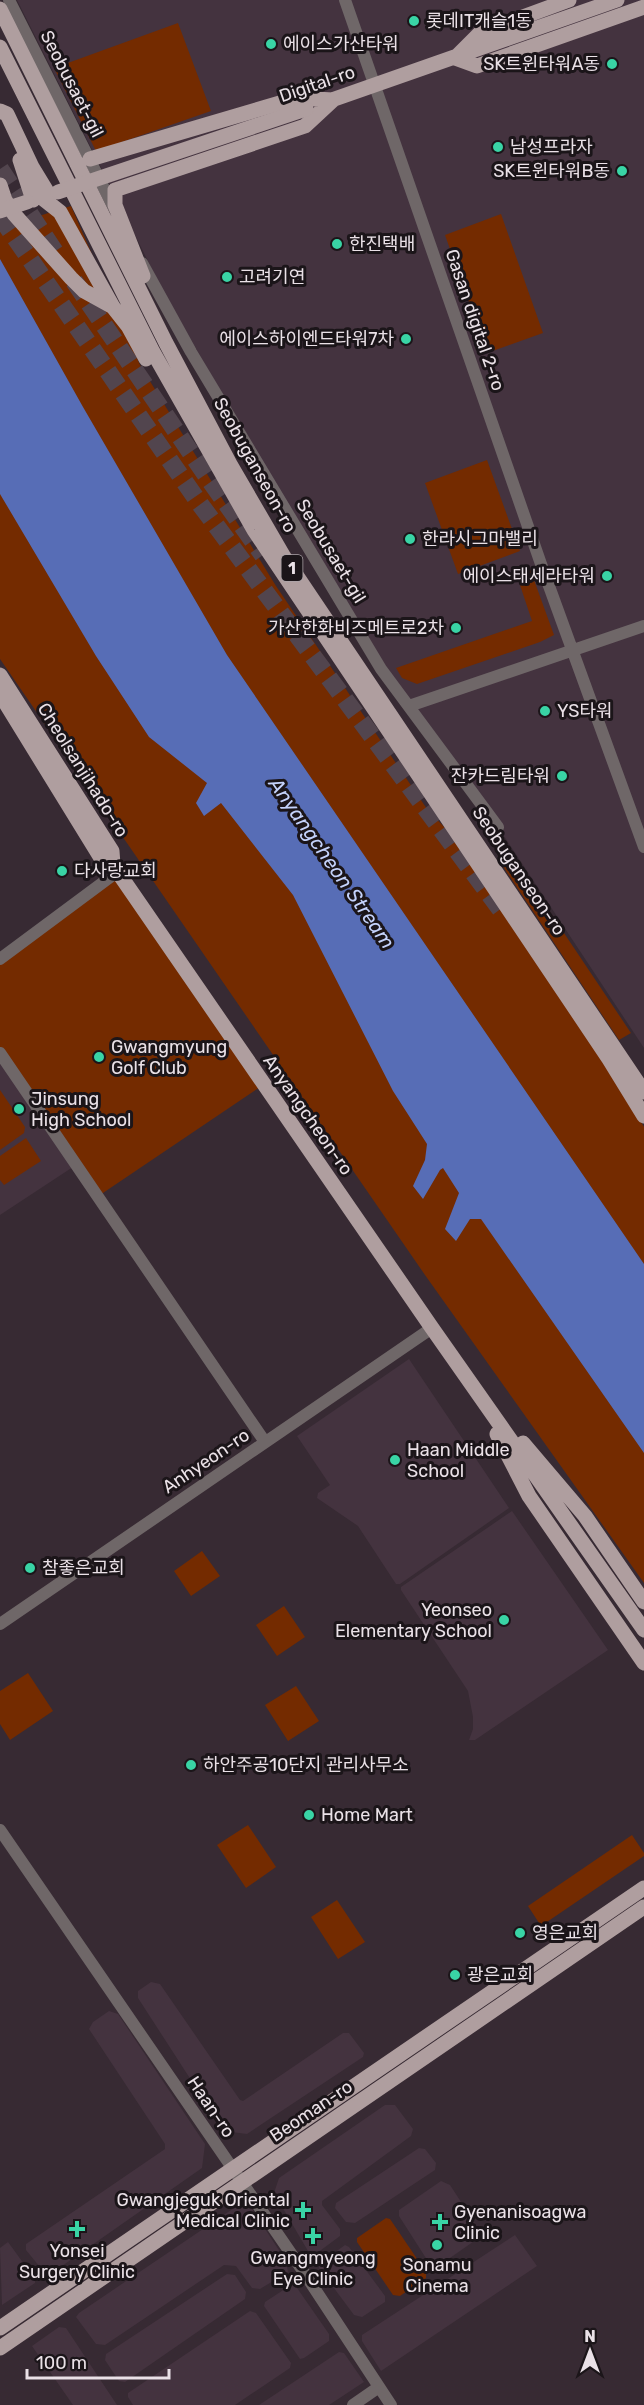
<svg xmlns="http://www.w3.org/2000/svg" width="644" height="2405" font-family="Rubik,'Noto Sans KR',sans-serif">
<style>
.built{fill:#44333f}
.green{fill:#742b00}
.water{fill:#576db6}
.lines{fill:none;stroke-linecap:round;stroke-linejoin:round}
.highway-tunnel{stroke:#52454e;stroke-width:18;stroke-dasharray:18 9;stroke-linecap:butt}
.minor{stroke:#6f6768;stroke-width:12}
.major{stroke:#af9e9f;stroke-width:15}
.major-bridge{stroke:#af9e9f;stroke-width:15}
.poi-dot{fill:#39d4a5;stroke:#1b1519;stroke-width:2}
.labels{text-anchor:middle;stroke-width:6;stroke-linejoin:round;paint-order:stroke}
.shield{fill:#1b1519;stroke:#aca4a9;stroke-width:1.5}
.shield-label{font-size:16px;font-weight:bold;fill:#eae1e7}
.poi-label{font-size:18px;fill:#eae1e7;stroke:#1b1519;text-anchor:start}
.street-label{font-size:18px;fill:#eae1e7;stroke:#1b1519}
.water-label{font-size:20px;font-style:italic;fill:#c4d2fb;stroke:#1b1519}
</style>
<rect width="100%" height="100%" fill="#372a33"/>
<path class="built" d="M 17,0 L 644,0 L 644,1048 L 498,827 L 351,620 L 162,289 Z
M 0,1053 L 76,1165 L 0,1215 Z
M 409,1359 L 509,1508 L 400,1584 L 396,1584 L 358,1526 L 317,1498 L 318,1493 L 330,1485 L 297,1436 Z
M 512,1511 L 608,1650 L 475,1740 L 469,1740 L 473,1729 L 473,1717 L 468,1691 L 401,1590 L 401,1587 Z
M 151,1982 L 160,1984 L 240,2100 L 243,2101 L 343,2033 L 349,2033 L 364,2053 L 363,2057 L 247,2134 L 224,2131 L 138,1998 L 138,1991 Z
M 109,2011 L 118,2014 L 205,2144 L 202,2168 L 52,2273 L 44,2272 L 26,2250 L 26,2244 L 165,2149 L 165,2144 L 89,2029 L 93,2022 Z
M 385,2105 L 395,2105 L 413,2129 L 411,2136 L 322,2201 L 322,2205 L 340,2229 L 340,2236 L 317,2253 L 308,2251 L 274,2193 L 279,2178 Z
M 419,2148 L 425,2149 L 436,2163 L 435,2170 L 355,2223 L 346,2222 L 335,2208 L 336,2203 Z
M 441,2181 L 450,2185 L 480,2231 L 480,2237 L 437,2267 L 431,2266 L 399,2216 L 399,2210 Z
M 237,2206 L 252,2209 L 286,2261 L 288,2272 L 260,2289 L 252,2288 L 236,2266 L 224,2265 L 105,2345 L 96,2344 L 76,2317 L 79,2313 Z
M 515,2235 L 537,2266 L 381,2371 L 362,2341 L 362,2335 Z
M 8,2242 L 35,2279 L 35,2283 L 2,2305 L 0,2248 Z
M 345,2245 L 349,2247 L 385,2296 L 385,2302 L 362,2317 L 354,2315 L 319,2268 L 319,2264 Z
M 227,2274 L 235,2275 L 246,2292 L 245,2299 L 125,2382 L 119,2381 L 105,2360 L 106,2354 Z
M 291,2285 L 295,2285 L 329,2334 L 329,2341 L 304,2358 L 300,2359 L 264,2306 L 265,2302 Z
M 250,2311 L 256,2313 L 291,2363 L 290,2368 L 235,2405 L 133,2405 L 128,2397 L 128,2393 Z
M 59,2327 L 66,2328 L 117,2405 L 73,2405 L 32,2346 Z
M 339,2352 L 344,2353 L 364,2382 L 329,2405 L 259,2405 Z"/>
<path class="green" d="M 178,23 L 211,111 L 96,151 L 54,68 Z
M 71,206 L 140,365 L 276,586 L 427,809 L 445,828 L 615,1078 L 644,1127 L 644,1583 L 425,1275 L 0,659 L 0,228 Z
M 501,214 L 543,333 L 487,353 L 445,235 Z
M 487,460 L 520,551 L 458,574 L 425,483 Z
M 530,569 L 554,635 L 540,642 L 417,684 L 402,678 L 396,668 L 532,621 L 516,573 Z
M 501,839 L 631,1033 L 619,1040 L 498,859 Z
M 117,872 L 263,1085 L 97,1197 L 0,1053 L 0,959 Z
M 0,1090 L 25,1127 L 24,1133 L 0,1150 Z
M 26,1138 L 41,1161 L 4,1185 L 0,1180 L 0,1156 Z
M 202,1551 L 220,1576 L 191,1596 L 174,1571 Z
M 284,1606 L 305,1637 L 277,1656 L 256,1625 Z
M 28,1673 L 53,1711 L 10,1740 L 0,1724 L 0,1691 Z
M 296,1686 L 319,1721 L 288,1741 L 265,1705 Z
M 248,1825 L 276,1867 L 246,1888 L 217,1845 Z
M 632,1835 L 644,1853 L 644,1856 L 541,1926 L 528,1906 Z
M 337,1900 L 365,1942 L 338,1959 L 311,1917 Z
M 386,2218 L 390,2219 L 426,2272 L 426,2278 L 400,2296 L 393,2295 L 357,2242 L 357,2238 Z"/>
<path class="water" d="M 0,259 L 83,407 L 227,655 L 644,1264 L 644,1453 L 481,1219 L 470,1219 L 456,1241 L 445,1229 L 459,1193 L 443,1168 L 440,1170 L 423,1199 L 413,1186 L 425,1160 L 427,1144 L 393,1091 L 293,895 L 221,803 L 204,816 L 196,803 L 207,783 L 149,737 L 96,656 L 0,494 Z"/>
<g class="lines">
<path class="highway-tunnel" d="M 0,169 L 59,258
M 0,216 L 200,504 L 501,910
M 74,281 L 206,475 L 263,555"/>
<path class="minor" d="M 9,0 L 114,208
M 345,0 L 541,564 L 644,847
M 142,263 L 191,352 L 381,669 L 498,827
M 409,706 L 644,626
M 0,959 L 117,872
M 0,1053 L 265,1442
M 0,1624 L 432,1328
M 0,1830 L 301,2268 L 391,2405
M 353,2405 L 379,2387"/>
<path class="major" d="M 0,9 L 166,343 L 230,464 L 284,557 L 644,1092
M 0,47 L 153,352 L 254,530 L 609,1059 L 644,1116
M 457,56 L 480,33 L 569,0
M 455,58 L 477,66 L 644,7
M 326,102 L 617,0
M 0,111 L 7,114 L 32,167 L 49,195
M 90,159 L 297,98 L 333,100
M 20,160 L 33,200
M 0,185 L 5,200 L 14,214 L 71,278 L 84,291 L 113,307
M 41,197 L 60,212 L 113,307 L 128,326 L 146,359
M 143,276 L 115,205 L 115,190 L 305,126 L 333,100
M 0,675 L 112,851 L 113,865
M 0,694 L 101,858 L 113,865 L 432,1328 L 644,1630
M 497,1434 L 529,1496 L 644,1663
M 523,1443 L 585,1516 L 644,1602
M 0,2328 L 644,1888
M 0,2348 L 644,1907"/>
<path class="major-bridge" d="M 58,192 L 306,109
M 0,211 L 27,202"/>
</g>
<g class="poi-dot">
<circle cx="414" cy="21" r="6"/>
<circle cx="271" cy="44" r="6"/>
<circle cx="612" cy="64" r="6"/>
<circle cx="498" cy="147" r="6"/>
<circle cx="622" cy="171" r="6"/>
<circle cx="337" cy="244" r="6"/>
<circle cx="227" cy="277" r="6"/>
<circle cx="406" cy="339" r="6"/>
<circle cx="410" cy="539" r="6"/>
<circle cx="607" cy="576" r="6"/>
<circle cx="456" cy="628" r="6"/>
<circle cx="545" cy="711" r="6"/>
<circle cx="562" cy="776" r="6"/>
<circle cx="62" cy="871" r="6"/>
<circle cx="99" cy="1057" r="6"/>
<circle cx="19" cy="1109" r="6"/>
<circle cx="395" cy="1460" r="6"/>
<circle cx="30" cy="1568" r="6"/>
<circle cx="504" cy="1620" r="6"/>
<circle cx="191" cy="1765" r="6"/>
<circle cx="309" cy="1815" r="6"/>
<circle cx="520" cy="1933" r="6"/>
<circle cx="455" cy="1975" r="6"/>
<path d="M300 2201h6v6h6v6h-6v6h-6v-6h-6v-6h6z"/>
<path d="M437 2213h6v6h6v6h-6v6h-6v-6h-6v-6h6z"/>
<path d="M74 2220h6v6h6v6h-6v6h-6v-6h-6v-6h6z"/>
<path d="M310 2227h6v6h6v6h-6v6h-6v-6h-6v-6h6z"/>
<circle cx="437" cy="2245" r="6"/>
</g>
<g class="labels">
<rect class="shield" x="281.5" y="555" width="21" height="26" rx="4.5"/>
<g class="shield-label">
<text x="292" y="574">1</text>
</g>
<g class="poi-label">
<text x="426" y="27">롯데IT캐슬1동</text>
<text x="283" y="50">에이스가산타워</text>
<text x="600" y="70" text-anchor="end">SK트윈타워A동</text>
<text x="510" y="153">남성프라자</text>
<text x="610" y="177" text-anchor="end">SK트윈타워B동</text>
<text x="349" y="250">한진택배</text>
<text x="239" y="283">고려기연</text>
<text x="394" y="345" text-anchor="end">에이스하이엔드타워7차</text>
<text x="422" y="545">한라시그마밸리</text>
<text x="595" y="582" text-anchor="end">에이스태세라타워</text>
<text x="444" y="634" text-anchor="end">가산한화비즈메트로2차</text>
<text x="557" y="717">YS타워</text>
<text x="550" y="782" text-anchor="end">잔카드림타워</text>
<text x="74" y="877">다사랑교회</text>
<text x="111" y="1053">Gwangmyung<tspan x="111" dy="21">Golf Club</tspan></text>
<text x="31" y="1105">Jinsung<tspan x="31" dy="21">High School</tspan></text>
<text x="407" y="1456">Haan Middle<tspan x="407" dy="21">School</tspan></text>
<text x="42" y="1574">참좋은교회</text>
<text x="492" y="1616" text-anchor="end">Yeonseo<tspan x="492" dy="21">Elementary School</tspan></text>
<text x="203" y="1771">하안주공10단지 관리사무소</text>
<text x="321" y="1821">Home Mart</text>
<text x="532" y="1939">영은교회</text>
<text x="467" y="1981">광은교회</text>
<text x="290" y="2206" text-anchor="end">Gwangjeguk Oriental<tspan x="290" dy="21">Medical Clinic</tspan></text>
<text x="454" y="2218">Gyenanisoagwa<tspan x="454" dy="21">Clinic</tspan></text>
<text x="77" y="2257" text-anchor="middle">Yonsei<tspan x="77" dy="21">Surgery Clinic</tspan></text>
<text x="313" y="2264" text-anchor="middle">Gwangmyeong<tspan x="313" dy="21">Eye Clinic</tspan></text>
<text x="437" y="2271" text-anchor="middle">Sonamu<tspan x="437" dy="21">Cinema</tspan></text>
</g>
<g class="street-label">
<text transform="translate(72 84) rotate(63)" y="6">Seobusaet-gil</text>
<text transform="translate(317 84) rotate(-19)" y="6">Digital-ro</text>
<text transform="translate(475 320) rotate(71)" y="6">Gasan digital 2-ro</text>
<text transform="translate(255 465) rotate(61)" y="6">Seobuganseon-ro</text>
<text transform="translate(331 551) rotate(59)" y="6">Seobusaet-gil</text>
<text transform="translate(83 770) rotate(58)" y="6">Cheolsanjihado-ro</text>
<text transform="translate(519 871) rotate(56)" y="6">Seobuganseon-ro</text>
<text transform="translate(308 1115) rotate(55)" y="6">Anyangcheon-ro</text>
<text transform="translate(206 1461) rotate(-34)" y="6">Anhyeon-ro</text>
<text transform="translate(211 2107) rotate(56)" y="6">Haan-ro</text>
<text transform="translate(311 2111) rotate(-34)" y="6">Beoman-ro</text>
</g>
<g class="water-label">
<text transform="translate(332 863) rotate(55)" y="7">Anyangcheon Stream</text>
</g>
</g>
<g transform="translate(590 2351)" stroke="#1b1519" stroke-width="4.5" paint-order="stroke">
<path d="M0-4.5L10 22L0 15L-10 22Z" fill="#eae1e7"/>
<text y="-9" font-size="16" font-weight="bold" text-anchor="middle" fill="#eae1e7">N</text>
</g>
<path d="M27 2369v9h142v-9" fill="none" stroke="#eae1e7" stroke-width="3"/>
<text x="36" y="2369" font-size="18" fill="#eae1e7" stroke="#1b1519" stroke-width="4.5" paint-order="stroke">100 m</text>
</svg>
